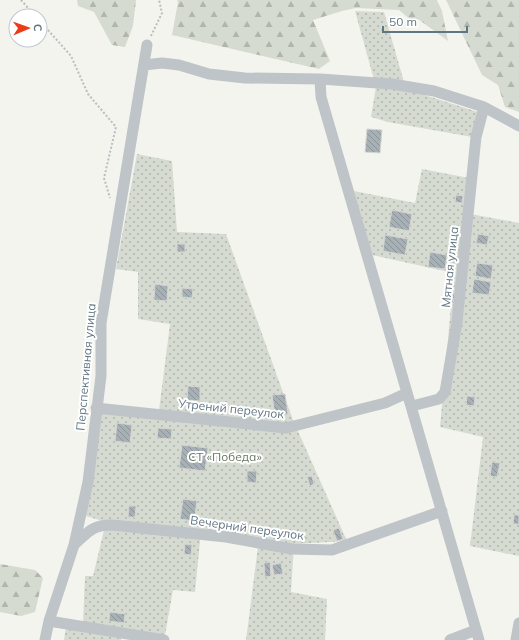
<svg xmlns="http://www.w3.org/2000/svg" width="519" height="640" font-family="Mulish,sans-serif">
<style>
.grass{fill:url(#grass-dots)}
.forest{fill:url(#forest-firs)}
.building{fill:url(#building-back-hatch);stroke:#d5d5d3}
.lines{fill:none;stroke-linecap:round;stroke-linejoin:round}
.path{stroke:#babdbf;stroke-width:2;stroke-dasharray:2 2;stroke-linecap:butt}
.minor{stroke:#bec4c7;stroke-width:11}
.labels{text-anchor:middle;stroke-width:4;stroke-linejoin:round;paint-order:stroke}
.street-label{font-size:12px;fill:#617683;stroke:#fff}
.park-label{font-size:12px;fill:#677960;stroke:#fff}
</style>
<defs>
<pattern id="grass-dots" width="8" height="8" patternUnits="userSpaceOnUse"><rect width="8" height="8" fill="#d5dbd0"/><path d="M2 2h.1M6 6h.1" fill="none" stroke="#b0b6ae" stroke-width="1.8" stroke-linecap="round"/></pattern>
<pattern id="forest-firs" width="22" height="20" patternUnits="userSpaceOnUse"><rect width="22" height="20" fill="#d5dbd0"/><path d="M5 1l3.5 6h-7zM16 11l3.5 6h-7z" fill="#b0b6ae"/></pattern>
<pattern id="building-back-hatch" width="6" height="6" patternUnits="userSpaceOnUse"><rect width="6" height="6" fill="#a7b1b5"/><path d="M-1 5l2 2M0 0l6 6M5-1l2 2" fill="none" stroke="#8b9599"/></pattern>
</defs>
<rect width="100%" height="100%" fill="#f4f4ef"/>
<path class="grass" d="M 355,11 L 384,12 L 406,89 L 478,112 L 472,137 L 388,122 L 371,117 L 376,87 Z
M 137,154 L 172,161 L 177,232 L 226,234 L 293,420 L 347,541 L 294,544 L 291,592 L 327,599 L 325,640 L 246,640 L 259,539 L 201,531 L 195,592 L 173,590 L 165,635 L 83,622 L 85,576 L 93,576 L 106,522 L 86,516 L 101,412 L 158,418 L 170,324 L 138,319 L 138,272 L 116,269 Z
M 422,169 L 469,178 L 465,213 L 519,223 L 519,556 L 470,546 L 483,437 L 440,427 L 454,273 L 372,255 L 354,191 L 415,203 Z
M 66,627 L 122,636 L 121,640 L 64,640 Z"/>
<path class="forest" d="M 77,0 L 136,0 L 133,26 L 125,47 L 112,45 L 94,12 L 78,6 Z
M 177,0 L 437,0 L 442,11 L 448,41 L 418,19 L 412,21 L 399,10 L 356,8 L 342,11 L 313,20 L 330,61 L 319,69 L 172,35 L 178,2 Z
M 446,0 L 519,0 L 519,112 L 505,107 L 498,85 L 482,75 Z
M 0,564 L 35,570 L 43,578 L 35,612 L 21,616 L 0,612 Z"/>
<path class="building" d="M 367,129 L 382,130 L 380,153 L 365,152 Z
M 456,195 L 463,196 L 462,203 L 455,202 Z
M 392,210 L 412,214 L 409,231 L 389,227 Z
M 478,234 L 489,236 L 487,245 L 476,243 Z
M 385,235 L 408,239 L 405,255 L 383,251 Z
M 177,244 L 185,244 L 185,252 L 177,252 Z
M 430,252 L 447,255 L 445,269 L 428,267 Z
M 477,263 L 493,265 L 491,279 L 475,276 Z
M 474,279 L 491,282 L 489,295 L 472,293 Z
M 155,284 L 168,286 L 167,301 L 154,300 Z
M 182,288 L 193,289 L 192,298 L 182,297 Z
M 449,293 L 455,294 L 453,303 L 447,303 Z
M 188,386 L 200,387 L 200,401 L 187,400 Z
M 285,394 L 288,414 L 275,415 L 272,395 Z
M 467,396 L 475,397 L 474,406 L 466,405 Z
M 117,423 L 132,425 L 130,443 L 115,441 Z
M 158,428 L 172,429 L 171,439 L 157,438 Z
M 182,445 L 208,448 L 205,471 L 179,468 Z
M 492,462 L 500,463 L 497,477 L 490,476 Z
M 247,471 L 257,471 L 256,483 L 247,482 Z
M 312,476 L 314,484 L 310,486 L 307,477 Z
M 183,499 L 197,501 L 194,521 L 180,519 Z
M 129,506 L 136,506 L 135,517 L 128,517 Z
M 514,515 L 519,515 L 519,524 L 513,524 Z
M 231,523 L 238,525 L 236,534 L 229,532 Z
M 339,528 L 343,539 L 337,541 L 333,530 Z
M 185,544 L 192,545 L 191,555 L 184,554 Z
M 270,562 L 271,576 L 265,577 L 264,563 Z
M 281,563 L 283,574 L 274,575 L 272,565 Z
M 110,612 L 125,614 L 124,623 L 109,621 Z"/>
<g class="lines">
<path class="path" d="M 21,0 L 35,16
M 40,21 L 71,56 L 88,94 L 116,127 L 104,178 L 110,198
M 151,36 L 162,13 L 159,0"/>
<path class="minor" d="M 144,65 L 162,63 L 179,65 L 209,74 L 245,78 L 320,79
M 412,406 L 439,399 L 445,392 L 457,322 L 476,137 L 484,107
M 96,408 L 286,428 L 385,403 L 407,393
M 74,545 C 88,532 92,525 112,525 L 226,537 L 292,549 L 332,550 L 442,511
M 49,621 L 164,640
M 45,640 L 49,621 L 74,545 L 88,482 L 101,376 L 101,323 L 147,45
M 450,640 L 476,630
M 479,640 L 321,97 L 320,79 L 392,84 L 434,91 L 484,107 L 519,126
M 516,640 L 519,623"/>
</g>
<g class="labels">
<g class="street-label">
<text transform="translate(450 267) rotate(-84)" y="4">Мятная улица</text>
<text transform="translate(86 367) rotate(-85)" y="4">Перспективная улица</text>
<text transform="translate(231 409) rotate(6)" y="4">Утрений переулок</text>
<text transform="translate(247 528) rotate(8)" y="4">Вечерний переулок</text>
</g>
<g class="park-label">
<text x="225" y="461">СТ «Победа»</text>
</g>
</g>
<g transform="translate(28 28) rotate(88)"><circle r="19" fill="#ffffff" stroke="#c0c8cd"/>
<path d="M0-3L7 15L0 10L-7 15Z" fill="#ed3a17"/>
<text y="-6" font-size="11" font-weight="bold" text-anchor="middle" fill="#617683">С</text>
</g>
<path d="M383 26v6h84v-6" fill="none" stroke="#617683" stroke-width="2"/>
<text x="389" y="26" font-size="12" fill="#617683" stroke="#ffffff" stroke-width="3" paint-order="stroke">50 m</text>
</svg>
